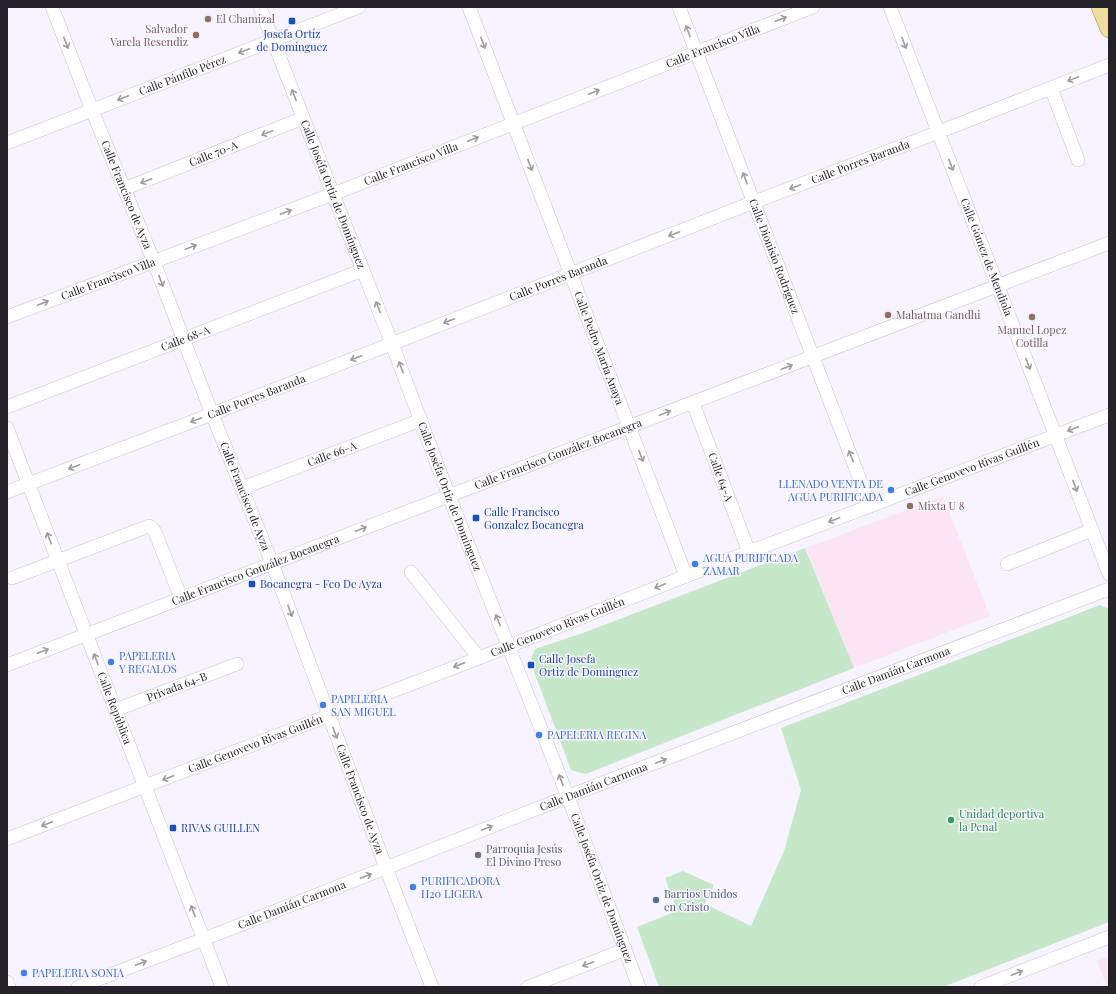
<svg xmlns="http://www.w3.org/2000/svg" width="1116" height="994" font-family="'Playfair Display',serif">
<style>
.education{fill:#fce5f3}
.green{fill:#c6e7c9}
.lines{fill:none;stroke-linecap:round;stroke-linejoin:round}
.minor-casing{stroke:#c7c1d2;stroke-width:14}
.major-casing{stroke:#a08d4d;stroke-width:18}
.minor{stroke:#fff;stroke-width:13}
.major{stroke:#eedda0;stroke-width:17}
.oneway{stroke:#9d9c9f}
.education-dot{fill:#8d6e63;stroke:#f8f4ff;stroke-width:1.5}
.transit-dot{fill:#1a4fb4;stroke:#f8f4ff;stroke-width:1.5}
.shop-dot{fill:#3f7fe0;stroke:#f8f4ff;stroke-width:1.5}
.leisure-dot{fill:#2e9e5b;stroke:#f8f4ff;stroke-width:1.5}
.worship-dot{fill:#6b7280;stroke:#f8f4ff;stroke-width:1.5}
.service-dot{fill:#5c6f8a;stroke:#f8f4ff;stroke-width:1.5}
.labels{text-anchor:middle;stroke-width:3;stroke-linejoin:round;paint-order:stroke}
.education-label{font-size:11px;fill:#785e54;stroke:#f8f4ff;text-anchor:start}
.transit-label{font-size:11px;fill:#164399;stroke:#f8f4ff;text-anchor:start}
.street-label{font-size:11px;fill:#252229;stroke:#f8f4ff}
.shop-label{font-size:11px;fill:#366cbe;stroke:#f8f4ff;text-anchor:start}
.leisure-label{font-size:11px;fill:#27864d;stroke:#f8f4ff;text-anchor:start}
.worship-label{font-size:11px;fill:#5b616d;stroke:#f8f4ff;text-anchor:start}
.service-label{font-size:11px;fill:#4e5e75;stroke:#f8f4ff;text-anchor:start}
</style>
<rect width="100%" height="100%" fill="#f8f4ff"/>
<path class="education" d="M 943,496 L 990,616 L 854,668 L 806,548 Z
M 1109,956 L 1109,987 L 1107,987 L 1097,961 Z"/>
<path class="green" d="M 805,548 L 854,668 L 586,774 L 571,770 L 530,661 L 535,649 L 583,633 Z
M 1100,605 L 1109,609 L 1109,922 L 943,987 L 659,987 L 637,927 L 677,911 L 665,878 L 683,871 L 714,885 L 705,904 L 751,926 L 784,851 L 801,790 L 781,728 Z"/>
<g class="lines">
<defs>
<g id="minor">
<path id="s1" d="M 52,7 L 92,110 L 154,262 L 212,414 L 272,563 L 386,868 L 432,987"/>
<path id="s2" d="M 260,7 L 333,194 L 392,344 L 449,496 L 568,797 L 639,987"/>
<path id="s3" d="M 469,7 L 686,576"/>
<path id="s4" d="M 679,7 L 870,506"/>
<path id="s5" d="M 890,7 L 1109,574"/>
<path d="M 1051,88 L 1078,160"/>
<path id="s6" d="M 7,143 L 359,7"/>
<path id="s7" d="M 124,189 L 303,118"/>
<path id="s8" d="M 7,317 L 333,194 L 813,7"/>
<path id="s9" d="M 693,403 L 749,552"/>
<path id="s10" d="M 7,407 L 363,270"/>
<path id="s11" d="M 7,428 L 222,987"/>
<path id="s12" d="M 242,488 L 421,420"/>
<path id="s13" d="M 7,492 L 212,414 L 754,202 L 939,132 L 1109,65"/>
<path d="M 1007,564 L 1092,530"/>
<path d="M 411,572 L 479,658"/>
<path d="M 12,578 L 149,526 L 153,529 L 155,532 L 181,598"/>
<path id="s14" d="M 7,665 L 1109,243"/>
<path id="s15" d="M 115,710 L 237,664"/>
<path id="s16" d="M 7,839 L 479,658 L 686,576 L 1109,415"/>
<path d="M 7,982 L 9,987"/>
<path id="s17" d="M 78,987 L 204,939 L 618,777 L 1109,589"/>
<path d="M 528,987 L 624,950"/>
<path d="M 981,987 L 1109,937"/>
</g>
<path id="major" d="M 1100,7 L 1109,29"/>
</defs>
<use href="#minor" class="minor-casing"/>
<use href="#major" class="major-casing"/>
<use href="#minor" class="minor"/>
<use href="#major" class="major"/>
</g>
<defs><path id="oneway-shaft" d="M-6 0H5M1.5-3L5.5 0L1.5 3" fill="none" stroke-width="1.6" stroke-linecap="round" stroke-linejoin="round"/></defs>
<g class="oneway">
<use href="#oneway-shaft" transform="translate(781 19) rotate(-21)"/>
<use href="#oneway-shaft" transform="translate(688 31) rotate(-111)"/>
<use href="#oneway-shaft" transform="translate(66 43) rotate(69)"/>
<use href="#oneway-shaft" transform="translate(483 43) rotate(69)"/>
<use href="#oneway-shaft" transform="translate(904 43) rotate(69)"/>
<use href="#oneway-shaft" transform="translate(244 51) rotate(159)"/>
<use href="#oneway-shaft" transform="translate(1073 79) rotate(158)"/>
<use href="#oneway-shaft" transform="translate(594 92) rotate(-21)"/>
<use href="#oneway-shaft" transform="translate(294 95) rotate(-111)"/>
<use href="#oneway-shaft" transform="translate(123 98) rotate(159)"/>
<use href="#oneway-shaft" transform="translate(267 133) rotate(158)"/>
<use href="#oneway-shaft" transform="translate(473 139) rotate(-21)"/>
<use href="#oneway-shaft" transform="translate(530 165) rotate(69)"/>
<use href="#oneway-shaft" transform="translate(951 165) rotate(69)"/>
<use href="#oneway-shaft" transform="translate(745 178) rotate(-111)"/>
<use href="#oneway-shaft" transform="translate(146 181) rotate(158)"/>
<use href="#oneway-shaft" transform="translate(795 187) rotate(159)"/>
<use href="#oneway-shaft" transform="translate(286 212) rotate(-21)"/>
<use href="#oneway-shaft" transform="translate(674 234) rotate(159)"/>
<use href="#oneway-shaft" transform="translate(191 247) rotate(-21)"/>
<use href="#oneway-shaft" transform="translate(161 281) rotate(69)"/>
<use href="#oneway-shaft" transform="translate(43 303) rotate(-21)"/>
<use href="#oneway-shaft" transform="translate(378 307) rotate(-112)"/>
<use href="#oneway-shaft" transform="translate(449 321) rotate(159)"/>
<use href="#oneway-shaft" transform="translate(356 358) rotate(159)"/>
<use href="#oneway-shaft" transform="translate(1028 364) rotate(69)"/>
<use href="#oneway-shaft" transform="translate(401 367) rotate(-110)"/>
<use href="#oneway-shaft" transform="translate(787 367) rotate(-21)"/>
<use href="#oneway-shaft" transform="translate(665 413) rotate(-21)"/>
<use href="#oneway-shaft" transform="translate(196 420) rotate(159)"/>
<use href="#oneway-shaft" transform="translate(1073 429) rotate(159)"/>
<use href="#oneway-shaft" transform="translate(641 456) rotate(69)"/>
<use href="#oneway-shaft" transform="translate(851 456) rotate(-111)"/>
<use href="#oneway-shaft" transform="translate(74 467) rotate(159)"/>
<use href="#oneway-shaft" transform="translate(1075 486) rotate(69)"/>
<use href="#oneway-shaft" transform="translate(834 520) rotate(159)"/>
<use href="#oneway-shaft" transform="translate(361 529) rotate(-21)"/>
<use href="#oneway-shaft" transform="translate(49 538) rotate(-111)"/>
<use href="#oneway-shaft" transform="translate(660 586) rotate(158)"/>
<use href="#oneway-shaft" transform="translate(290 611) rotate(70)"/>
<use href="#oneway-shaft" transform="translate(498 620) rotate(-112)"/>
<use href="#oneway-shaft" transform="translate(43 651) rotate(-21)"/>
<use href="#oneway-shaft" transform="translate(96 659) rotate(-111)"/>
<use href="#oneway-shaft" transform="translate(459 665) rotate(159)"/>
<use href="#oneway-shaft" transform="translate(335 733) rotate(69)"/>
<use href="#oneway-shaft" transform="translate(661 761) rotate(-21)"/>
<use href="#oneway-shaft" transform="translate(168 778) rotate(159)"/>
<use href="#oneway-shaft" transform="translate(561 780) rotate(-111)"/>
<use href="#oneway-shaft" transform="translate(47 824) rotate(159)"/>
<use href="#oneway-shaft" transform="translate(487 828) rotate(-21)"/>
<use href="#oneway-shaft" transform="translate(366 876) rotate(-21)"/>
<use href="#oneway-shaft" transform="translate(193 911) rotate(-111)"/>
<use href="#oneway-shaft" transform="translate(141 963) rotate(-21)"/>
<use href="#oneway-shaft" transform="translate(588 964) rotate(159)"/>
<use href="#oneway-shaft" transform="translate(1017 973) rotate(-21)"/>
</g>
<g class="education-dot">
<circle cx="208" cy="19" r="4"/>
<circle cx="196" cy="35" r="4"/>
<circle cx="888" cy="315" r="4"/>
<circle cx="1032" cy="317" r="4"/>
<circle cx="910" cy="506" r="4"/>
</g>
<g class="transit-dot">
<rect x="288" y="17" width="8" height="8" rx="2"/>
<rect x="472" y="514" width="8" height="8" rx="2"/>
<rect x="248" y="580" width="8" height="8" rx="2"/>
<rect x="527" y="661" width="8" height="8" rx="2"/>
<rect x="169" y="824" width="8" height="8" rx="2"/>
</g>
<g class="shop-dot">
<circle cx="891" cy="490" r="4"/>
<circle cx="695" cy="564" r="4"/>
<circle cx="111" cy="662" r="4"/>
<circle cx="323" cy="705" r="4"/>
<circle cx="539" cy="735" r="4"/>
<circle cx="413" cy="887" r="4"/>
<circle cx="24" cy="973" r="4"/>
</g>
<circle class="leisure-dot" cx="951" cy="820" r="4"/>
<circle class="worship-dot" cx="478" cy="855" r="4"/>
<circle class="service-dot" cx="656" cy="900" r="4"/>
<g class="labels">
<g class="education-label">
<text x="216" y="23">El Chamizal</text>
<text x="188" y="33" text-anchor="end">Salvador<tspan x="188" dy="13">Varela Resendiz</tspan></text>
<text x="896" y="319">Mahatma Gandhi</text>
<text x="1032" y="334" text-anchor="middle">Manuel Lopez<tspan x="1032" dy="13">Cotilla</tspan></text>
<text x="918" y="510">Mixta U 8</text>
</g>
<g class="transit-label">
<text x="292" y="38" text-anchor="middle">Josefa Ortíz<tspan x="292" dy="13">de Domínguez</tspan></text>
<text x="484" y="516">Calle Francisco<tspan x="484" dy="13">Gonzalez Bocanegra</tspan></text>
<text x="260" y="588">Bocanegra - Fco De Ayza</text>
<text x="539" y="663">Calle Josefa<tspan x="539" dy="13">Ortiz de Domínguez</tspan></text>
<text x="181" y="832">RIVAS GUILLEN</text>
</g>
<g class="street-label">
<text dy="4" stroke="none"><textPath href="#s8" startOffset="756">Calle Francisco Villa</textPath></text>
<text dy="4" stroke="none"><textPath href="#s6" startOffset="188">Calle Pánfilo Pérez</textPath></text>
<text dy="4" stroke="none"><textPath href="#s7" startOffset="96">Calle 70-A</textPath></text>
<text dy="4" stroke="none"><textPath href="#s13" startOffset="915">Calle Porres Baranda</textPath></text>
<text dy="4" stroke="none"><textPath href="#s8" startOffset="432">Calle Francisco Villa</textPath></text>
<text dy="4" stroke="none"><textPath href="#s1" startOffset="202">Calle Francisco de Ayza</textPath></text>
<text dy="4" stroke="none"><textPath href="#s2" startOffset="201">Calle Joséfa Ortiz de Domínguez</textPath></text>
<text dy="4" stroke="none"><textPath href="#s4" startOffset="267">Calle Dionisio Rodríguez</textPath></text>
<text dy="4" stroke="none"><textPath href="#s5" startOffset="268">Calle Gómez de Mendiola</textPath></text>
<text dy="4" stroke="none"><textPath href="#s8" startOffset="108">Calle Francisco Villa</textPath></text>
<text dy="4" stroke="none"><textPath href="#s13" startOffset="591">Calle Porres Baranda</textPath></text>
<text dy="4" stroke="none"><textPath href="#s10" startOffset="191">Calle 68-A</textPath></text>
<text dy="4" stroke="none"><textPath href="#s3" startOffset="365">Calle Pedro María Anaya</textPath></text>
<text dy="4" stroke="none"><textPath href="#s13" startOffset="267">Calle Porres Baranda</textPath></text>
<text dy="4" stroke="none"><textPath href="#s12" startOffset="96">Calle 66-A</textPath></text>
<text dy="4" stroke="none"><textPath href="#s14" startOffset="590">Calle Francisco González Bocanegra</textPath></text>
<text dy="4" stroke="none"><textPath href="#s16" startOffset="1034">Calle Genovevo Rivas Guillén</textPath></text>
<text dy="4" stroke="none"><textPath href="#s9" startOffset="79">Calle 64-A</textPath></text>
<text dy="4" stroke="none"><textPath href="#s1" startOffset="526">Calle Francisco de Ayza</textPath></text>
<text dy="4" stroke="none"><textPath href="#s2" startOffset="525">Calle Joséfa Ortiz de Domínguez</textPath></text>
<text dy="4" stroke="none"><textPath href="#s14" startOffset="266">Calle Francisco González Bocanegra</textPath></text>
<text dy="4" stroke="none"><textPath href="#s16" startOffset="590">Calle Genovevo Rivas Guillén</textPath></text>
<text dy="4" stroke="none"><textPath href="#s17" startOffset="877">Calle Damián Carmona</textPath></text>
<text dy="4" stroke="none"><textPath href="#s15" startOffset="66">Privada 64-B</textPath></text>
<text dy="4" stroke="none"><textPath href="#s11" startOffset="300">Calle República</textPath></text>
<text dy="4" stroke="none"><textPath href="#s16" startOffset="266">Calle Genovevo Rivas Guillén</textPath></text>
<text dy="4" stroke="none"><textPath href="#s17" startOffset="553">Calle Damián Carmona</textPath></text>
<text dy="4" stroke="none"><textPath href="#s1" startOffset="850">Calle Francisco de Ayza</textPath></text>
<text dy="4" stroke="none"><textPath href="#s2" startOffset="945">Calle Joséfa Ortiz de Domínguez</textPath></text>
<text dy="4" stroke="none"><textPath href="#s17" startOffset="229">Calle Damián Carmona</textPath></text>
</g>
<g class="shop-label">
<text x="883" y="488" text-anchor="end">LLENADO VENTA DE<tspan x="883" dy="13">AGUA PURIFICADA</tspan></text>
<text x="703" y="562">AGUA PURIFICADA<tspan x="703" dy="13">ZAMAR</tspan></text>
<text x="119" y="660">PAPELERIA<tspan x="119" dy="13">Y REGALOS</tspan></text>
<text x="331" y="703">PAPELERIA<tspan x="331" dy="13">SAN MIGUEL</tspan></text>
<text x="547" y="739">PAPELERIA REGINA</text>
<text x="421" y="885">PURIFICADORA<tspan x="421" dy="13">H20 LIGERA</tspan></text>
<text x="32" y="977">PAPELERIA SONIA</text>
</g>
<g class="leisure-label">
<text x="959" y="818">Unidad deportiva<tspan x="959" dy="13">la Penal</tspan></text>
</g>
<g class="worship-label">
<text x="486" y="853">Parroquia Jesús<tspan x="486" dy="13">El Divino Preso</tspan></text>
</g>
<g class="service-label">
<text x="664" y="898">Barrios Unidos<tspan x="664" dy="13">en Cristo</tspan></text>
</g>
</g>
<rect width="1116" height="994" fill="none" stroke="#252229" stroke-width="16"/>
</svg>
